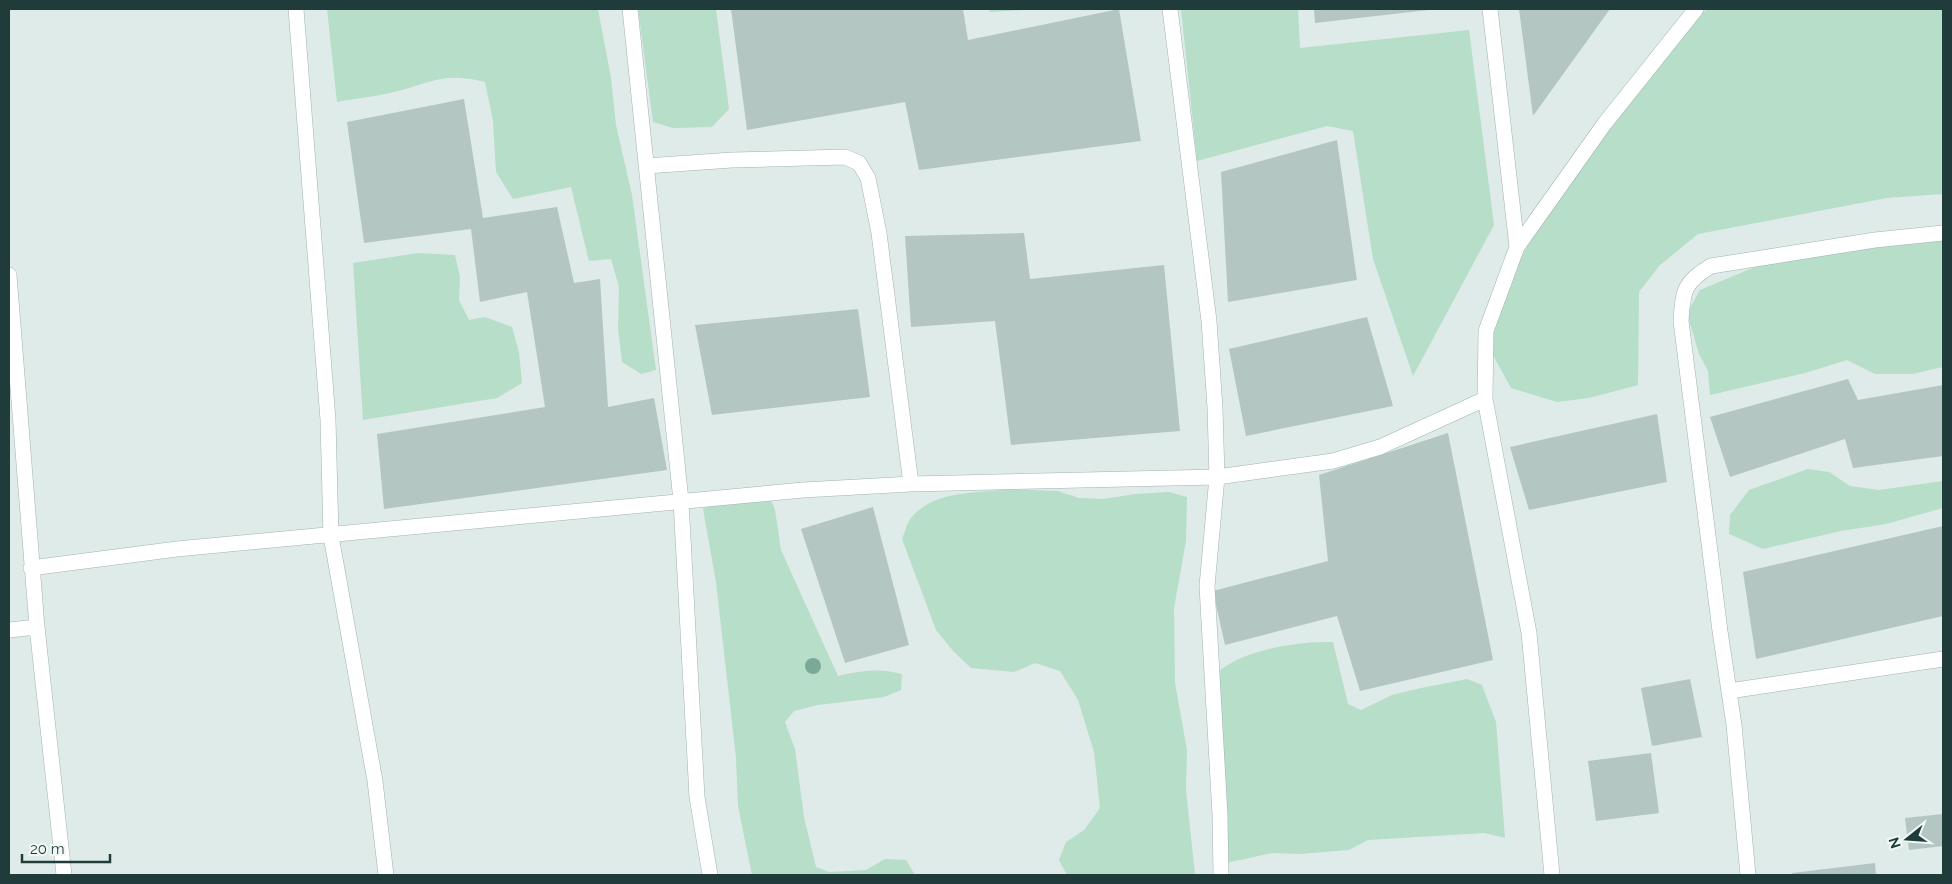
<svg xmlns="http://www.w3.org/2000/svg" width="1952" height="884" font-family="Raleway,sans-serif">
<style>
.green{fill:#b6dec8}
.building{fill:#b4c6c2}
.lines{fill:none;stroke-linecap:round;stroke-linejoin:round}
.minor-casing{stroke:#a2b3b0;stroke-width:16}
.minor{stroke:#fff;stroke-width:15}
.tree{fill:#7aaa97}
</style>
<rect width="100%" height="100%" fill="#dfebe8"/>
<path class="green" d="M 327,9 L 598,9 L 611,78 L 616,125 L 632,195 L 656,370 L 641,374 L 622,362 L 618,329 L 619,287 L 611,259 L 589,261 L 571,187 L 513,199 L 496,172 L 493,121 L 485,82 C 446,73 438,80 402,90 C 381,96 359,98 337,102 Z
M 638,9 L 716,9 L 729,109 L 712,127 L 673,128 L 653,122 Z
M 988,9 L 1038,9 L 990,12 Z
M 1181,9 L 1298,9 L 1300,48 L 1469,30 L 1494,225 L 1413,376 L 1373,259 L 1353,131 L 1327,126 L 1197,161 Z
M 1708,9 L 1943,9 L 1943,194 L 1887,198 L 1698,234 L 1659,266 L 1639,292 L 1638,385 L 1589,398 L 1557,402 L 1511,388 L 1489,348 L 1499,297 L 1555,197 L 1702,13 Z
M 1943,235 L 1943,367 L 1912,374 L 1875,374 L 1847,360 L 1805,373 L 1710,395 L 1708,371 L 1699,354 L 1687,313 L 1700,290 L 1762,264 Z
M 418,253 L 455,255 L 460,277 L 459,300 L 469,320 L 485,317 L 512,327 L 519,352 L 522,383 L 497,398 L 363,420 L 353,263 Z
M 1808,469 L 1829,472 L 1850,486 L 1879,490 L 1943,481 L 1943,508 L 1886,524 L 1841,531 L 1763,549 L 1729,534 L 1730,515 L 1749,490 Z
M 1006,489 L 1058,491 L 1079,498 L 1103,499 L 1135,494 L 1169,492 L 1187,497 L 1186,541 L 1174,608 L 1175,683 L 1187,750 L 1186,790 L 1195,875 L 1067,875 L 1059,860 L 1066,842 L 1084,830 L 1100,808 L 1094,752 L 1078,700 L 1060,671 L 1035,663 L 1014,672 L 971,668 L 954,652 L 936,630 L 902,539 C 905,532 907,523 911,518 C 934,490 974,494 1006,489 Z
M 770,497 L 775,510 L 781,550 L 838,676 C 861,670 880,668 902,674 L 901,690 L 884,697 L 818,705 L 794,711 L 785,722 L 795,749 L 804,817 L 816,867 L 829,872 L 866,870 L 885,859 L 906,860 L 915,875 L 752,875 L 738,806 L 736,758 L 716,582 L 703,509 L 723,498 Z
M 1333,642 L 1348,704 L 1361,710 L 1392,695 L 1421,688 L 1467,679 L 1482,685 L 1496,722 L 1505,838 L 1484,833 L 1368,840 L 1349,850 L 1300,854 L 1272,853 L 1226,863 L 1214,673 C 1223,669 1231,662 1241,658 C 1271,646 1301,642 1333,642 Z"/>
<path class="building" d="M 731,9 L 963,9 L 968,40 L 1119,9 L 1141,141 L 919,170 L 905,102 L 747,130 Z
M 1314,9 L 1428,9 L 1428,10 L 1315,23 Z
M 1519,9 L 1610,9 L 1533,116 Z
M 464,99 L 483,218 L 557,207 L 574,283 L 600,279 L 608,407 L 654,398 L 667,470 L 384,509 L 377,434 L 545,407 L 527,292 L 480,302 L 471,229 L 364,243 L 347,122 Z
M 1337,140 L 1357,280 L 1228,302 L 1221,172 Z
M 1024,233 L 1030,279 L 1164,265 L 1180,431 L 1011,445 L 995,321 L 911,327 L 905,236 Z
M 858,309 L 870,397 L 712,415 L 695,325 Z
M 1367,317 L 1393,406 L 1246,436 L 1229,349 Z
M 1848,379 L 1858,400 L 1943,385 L 1943,456 L 1853,468 L 1845,439 L 1730,477 L 1710,417 Z
M 1657,414 L 1667,482 L 1529,510 L 1510,447 Z
M 1448,433 L 1493,660 L 1360,691 L 1337,616 L 1225,645 L 1213,591 L 1328,561 L 1319,475 Z
M 873,507 L 909,645 L 845,663 L 801,529 Z
M 1943,526 L 1943,616 L 1756,659 L 1743,572 Z
M 1690,679 L 1702,737 L 1652,746 L 1641,688 Z
M 1651,753 L 1659,813 L 1596,821 L 1588,761 Z
M 1943,814 L 1943,846 L 1909,850 L 1905,818 Z
M 1875,863 L 1876,875 L 1792,875 L 1792,873 Z"/>
<g class="lines">
<defs>
<path id="minor" d="M 296,9 L 328,420 L 331,536 L 375,781 L 386,875
M 630,9 L 681,501 L 697,797 L 710,875
M 1170,9 L 1209,321 L 1215,408 L 1217,477 L 1207,586 L 1220,815 L 1221,875
M 1490,9 L 1517,247
M 646,166 L 732,160 L 845,157 L 859,163 L 868,178 L 879,233 L 911,484
M 9,275 L 37,627 L 9,630
M 31,568 L 177,549 L 803,490 L 911,484 L 1217,477 L 1333,461 L 1380,447 L 1485,399
M 37,627 L 64,875
M 1729,691 L 1943,659
M 1552,875 L 1529,633 L 1485,399 L 1486,331 L 1517,247 L 1605,123 L 1696,9
M 1748,875 L 1734,725 L 1720,631 L 1681,321 C 1683,290 1684,282 1711,266 L 1875,240 L 1943,233"/>
</defs>
<use href="#minor" class="minor-casing"/>
<use href="#minor" class="minor"/>
</g>
<circle class="tree" cx="813" cy="666" r="8"/>
<rect width="1952" height="884" fill="none" stroke="#1f3c3a" stroke-width="20"/>
<g transform="translate(1907 839) rotate(253)" stroke="#f0f8f5" stroke-width="4" paint-order="stroke">
<path d="M0-4L9 19L0 12L-9 19Z" fill="#1f3c3a"/>
<text y="-8" font-size="14" font-weight="bold" text-anchor="middle" fill="#1f3c3a">N</text>
</g>
<path d="M22 854v8h88v-8" fill="none" stroke="#1f3c3a" stroke-width="2.5"/>
<text x="30" y="854" font-size="15" fill="#1f3c3a" stroke="#f0f8f5" stroke-width="4" paint-order="stroke">20 m</text>
</svg>
